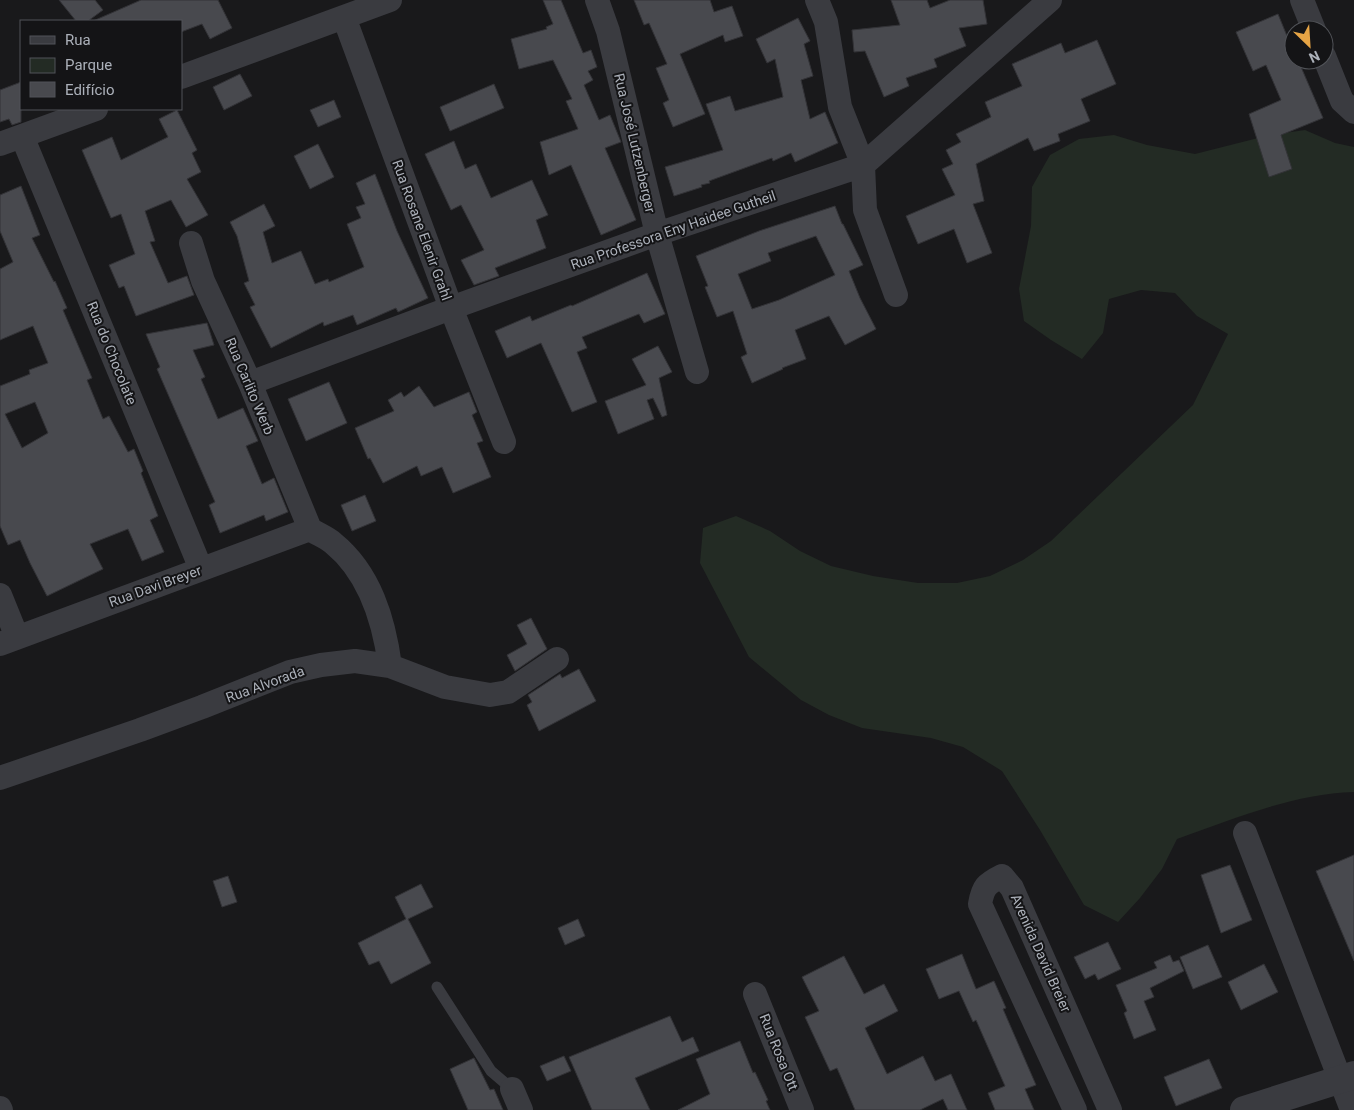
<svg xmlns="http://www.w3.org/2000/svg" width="1354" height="1110" font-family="Roboto,sans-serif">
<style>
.green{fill:#232b24}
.building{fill:#48494e;stroke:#333337;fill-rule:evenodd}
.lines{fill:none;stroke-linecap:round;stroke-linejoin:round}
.service{stroke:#3a3b40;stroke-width:11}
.minor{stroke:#3a3b40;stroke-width:24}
.tertiary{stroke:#3a3b40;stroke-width:28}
.labels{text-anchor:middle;stroke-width:4;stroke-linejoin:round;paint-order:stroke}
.street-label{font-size:14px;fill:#acb1ba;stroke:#141416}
</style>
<rect width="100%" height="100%" fill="#19191b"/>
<path class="green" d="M 1305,130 L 1335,143 L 1354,147 L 1354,792 C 1292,794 1234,819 1177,839 L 1162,869 L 1140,898 L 1118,922 L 1084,905 L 1040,830 L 1002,771 L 963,747 L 931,738 L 862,728 L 829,715 L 801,700 L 749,657 L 700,563 L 703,528 L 736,516 L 770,531 L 800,551 L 831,566 L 873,576 L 918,583 L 957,583 L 990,576 L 1023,560 L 1051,541 L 1193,405 L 1228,334 L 1197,316 L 1175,293 L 1141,290 L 1109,299 L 1103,333 L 1082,359 L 1051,340 L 1024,321 L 1019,289 L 1031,226 L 1032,187 L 1050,155 L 1079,139 L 1114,135 L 1147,145 L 1195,154 L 1270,135 Z"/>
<path class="building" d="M 59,0 L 95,0 L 103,10 L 88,21 L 76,21 Z
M 141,0 L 218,0 L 232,28 L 210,39 L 202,24 L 181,32 L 181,21 L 93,21 Z
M 543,0 L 561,0 L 583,53 L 591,50 L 597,67 L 588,71 L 593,80 L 584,85 L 599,120 L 610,115 L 621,142 L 605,148 L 636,220 L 601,235 L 571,165 L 549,175 L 540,142 L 578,129 L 566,101 L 572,99 L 553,60 L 519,69 L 511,39 L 547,29 L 546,27 L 553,24 Z
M 634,0 L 710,0 L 714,12 L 732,6 L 743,36 L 725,42 L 723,35 L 680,54 L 705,114 L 673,127 L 663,103 L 669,100 L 656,68 L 667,64 L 649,23 L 644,25 Z
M 891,0 L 927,0 L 930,8 L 950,0 L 983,0 L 987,24 L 959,28 L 966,46 L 934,59 L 937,67 L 906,78 L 909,86 L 884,97 L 865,51 L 854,52 L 852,30 L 900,25 Z
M 1278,14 L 1287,36 L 1290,35 L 1294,45 L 1294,60 L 1298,60 L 1323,118 L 1281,135 L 1292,169 L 1269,177 L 1249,114 L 1281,100 L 1266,65 L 1253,71 L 1236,32 Z
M 798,18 L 810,41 L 804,44 L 813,76 L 801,80 L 810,119 L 825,112 L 838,143 L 795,162 L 791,153 L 773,161 L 772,158 L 709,181 L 710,183 L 701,185 L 702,187 L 674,196 L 665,167 L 723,150 L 706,104 L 730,96 L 735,111 L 783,97 L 775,59 L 767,63 L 756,39 Z
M 1097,40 L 1116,84 L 1081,99 L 1090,121 L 1058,134 L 1060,141 L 1034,151 L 1028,138 L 976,164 L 984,201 L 973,204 L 992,253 L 967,263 L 954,229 L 918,244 L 906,216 L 955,195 L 942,169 L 953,164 L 946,150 L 961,142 L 956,134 L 991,117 L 985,102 L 1022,86 L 1012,64 L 1061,43 L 1065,53 Z
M 240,74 L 252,96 L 224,110 L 213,87 Z
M 21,82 L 21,122 L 12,125 L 9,119 L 0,122 L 0,90 Z
M 494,84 L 504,108 L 450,131 L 440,107 Z
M 334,100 L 341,117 L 318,127 L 310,110 Z
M 177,110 L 197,150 L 192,153 L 201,172 L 187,179 L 208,215 L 186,227 L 171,200 L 145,211 L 155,241 L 150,242 L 168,283 L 187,276 L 194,295 L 136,316 L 124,286 L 119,288 L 109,265 L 135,254 L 121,214 L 111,218 L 82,150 L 112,137 L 121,160 L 168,137 L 159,119 Z
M 454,141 L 465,169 L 476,164 L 491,198 L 532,180 L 548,215 L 536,220 L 546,248 L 495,268 L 499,276 L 474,285 L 461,260 L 484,250 L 461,205 L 451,210 L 425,154 Z
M 318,144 L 334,177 L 310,189 L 294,156 Z
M 375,174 L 397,231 L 428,298 L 398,312 L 396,308 L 357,325 L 353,315 L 324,326 L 323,322 L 271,348 L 250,307 L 255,305 L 244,283 L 249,281 L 237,236 L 230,222 L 264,204 L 275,226 L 263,232 L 272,263 L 301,251 L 315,284 L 328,279 L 329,282 L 364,267 L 347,224 L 361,218 L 356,207 L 365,204 L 356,183 Z
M 21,186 L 40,235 L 32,238 L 54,282 L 55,281 L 67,308 L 63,310 L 92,378 L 87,380 L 103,419 L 109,416 L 128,452 L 134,449 L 143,471 L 141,473 L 158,516 L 150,520 L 164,552 L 142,561 L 128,529 L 90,544 L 103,569 L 47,596 L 30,563 L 20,540 L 8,545 L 0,526 L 0,386 L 30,374 L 29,370 L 48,363 L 33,326 L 0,340 L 0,269 L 13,262 L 0,231 L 0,195 ZM 35,402 L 48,433 L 22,448 L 5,414 Z
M 835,206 L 842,224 L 843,224 L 863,265 L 849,271 L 860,298 L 876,329 L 845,345 L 829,316 L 795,330 L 806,359 L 782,368 L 783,369 L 752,383 L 741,357 L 747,354 L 733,311 L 717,317 L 705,287 L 708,286 L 696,256 L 759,231 ZM 816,236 L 835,275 L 779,300 L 752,309 L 738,274 L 771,261 L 768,253 Z
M 647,273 L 665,314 L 644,323 L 639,314 L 582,337 L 587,348 L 577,352 L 597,402 L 572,412 L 541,343 L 507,358 L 495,331 L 530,316 L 532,321 L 571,305 L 572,306 Z
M 207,323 L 214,345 L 193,350 L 205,377 L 201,379 L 218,419 L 243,408 L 258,441 L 246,446 L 262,484 L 274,478 L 288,512 L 266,521 L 264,515 L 220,533 L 209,505 L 215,502 L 157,369 L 160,367 L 146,334 Z
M 658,346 L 672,372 L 659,378 L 667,415 L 662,417 L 653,398 L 647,400 L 654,419 L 618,434 L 605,401 L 646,385 L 632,359 Z
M 329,382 L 347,423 L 306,441 L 288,399 Z
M 419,386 L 434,407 L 469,392 L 477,412 L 472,415 L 483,441 L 477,443 L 491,477 L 453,493 L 442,467 L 421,476 L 417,466 L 383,483 L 370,458 L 368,459 L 355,428 L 394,411 L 388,400 L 401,392 L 404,397 Z
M 365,495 L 376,521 L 352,531 L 341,505 Z
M 531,618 L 547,649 L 515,671 L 507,655 L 527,644 L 517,625 Z
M 579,669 L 596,701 L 539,731 L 527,705 L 532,702 L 528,695 L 560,674 L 562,678 Z
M 1354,855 L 1354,961 L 1316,871 Z
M 1230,865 L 1252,920 L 1221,933 L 1201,875 Z
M 228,876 L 237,902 L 222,907 L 213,881 Z
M 421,884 L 433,907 L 408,919 L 431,963 L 391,984 L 379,961 L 369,965 L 358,943 L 406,919 L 395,897 Z
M 578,919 L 585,936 L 565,945 L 558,928 Z
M 1108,942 L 1121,969 L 1098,980 L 1095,974 L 1085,979 L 1074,957 Z
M 1208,945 L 1222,977 L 1193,989 L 1180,957 Z
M 962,954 L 976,989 L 994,981 L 1006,1008 L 1003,1009 L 1036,1085 L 1025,1089 L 1034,1110 L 995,1110 L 988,1093 L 1005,1086 L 976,1020 L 973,1022 L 959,991 L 939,999 L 926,969 Z
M 1170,955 L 1173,962 L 1179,960 L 1184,971 L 1150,988 L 1154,997 L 1144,1001 L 1156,1030 L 1134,1039 L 1124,1013 L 1127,1011 L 1116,985 L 1157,968 L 1154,962 Z
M 844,956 L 864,994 L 884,984 L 898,1011 L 865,1028 L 887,1074 L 923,1056 L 935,1081 L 951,1074 L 967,1110 L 948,1110 L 943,1099 L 920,1110 L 855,1110 L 837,1068 L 830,1071 L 805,1017 L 819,1011 L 802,977 Z
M 1264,964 L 1278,992 L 1241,1010 L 1228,982 Z
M 670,1016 L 682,1042 L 693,1037 L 699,1051 L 635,1078 L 650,1110 L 592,1110 L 569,1057 Z
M 740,1041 L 753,1073 L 755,1072 L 768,1100 L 766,1101 L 770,1110 L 678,1110 L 710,1094 L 696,1059 Z
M 564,1056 L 571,1071 L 547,1081 L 540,1066 Z
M 474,1058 L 490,1090 L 494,1089 L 503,1110 L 468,1110 L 450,1069 Z
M 1209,1059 L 1222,1088 L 1176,1106 L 1164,1077 Z"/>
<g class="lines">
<path class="service" d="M 437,987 L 491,1071 L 512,1089"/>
<path class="minor" d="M 597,0 L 608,31 L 657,234 L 697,372
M 817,0 L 826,22 L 840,107 L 863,165 L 865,210 L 896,295
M 1302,0 L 1314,30
M 344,17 L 451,308 L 504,442
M 1324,56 L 1342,101 L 1354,112
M 181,77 L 390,0
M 22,136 L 201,569
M 0,144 L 96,109
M 191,243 L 203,281 L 250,383 L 310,529
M 250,383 L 451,308 L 657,234 L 863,165 L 1050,0
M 310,529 C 317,534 326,537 333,543 C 370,573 384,620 390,666
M 0,595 L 17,637
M 0,644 L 310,529
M 0,778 L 140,730 L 202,707 L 290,672 L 321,665 L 355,661 L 390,666 L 445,687 L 490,695 L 508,692 L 557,659
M 1245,833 L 1352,1110
M 755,994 L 802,1110
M 512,1089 L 521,1110
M 0,1108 L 1,1110
M 1075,1110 L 980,904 C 983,887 986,884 1002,876 L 1012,888 L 1110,1110"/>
<path class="tertiary" d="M 1244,1110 L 1354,1075"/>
</g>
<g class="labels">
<g class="street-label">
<text transform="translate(635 143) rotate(77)" y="5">Rua José Lutzenberger</text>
<text transform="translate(422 230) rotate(70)" y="5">Rua Rosane Elenir Grahl</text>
<text transform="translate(673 230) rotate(-19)" y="5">Rua Professora Eny Haidee Gutheil</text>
<text transform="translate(112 353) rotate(68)" y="5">Rua do Chocolate</text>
<text transform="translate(250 386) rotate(67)" y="5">Rua Carlito Werb</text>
<text transform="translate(155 586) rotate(-20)" y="5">Rua Davi Breyer</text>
<text transform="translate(265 684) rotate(-20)" y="5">Rua Alvorada</text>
<text transform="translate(1041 953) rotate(66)" y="5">Avenida David Breier</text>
<text transform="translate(779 1052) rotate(68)" y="5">Rua Rosa Ott</text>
</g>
</g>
<rect x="20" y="20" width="162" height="90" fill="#141416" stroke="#515358"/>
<rect x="30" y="36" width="25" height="8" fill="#3a3b40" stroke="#515358"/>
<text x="65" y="45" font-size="15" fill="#acb1ba">Rua</text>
<rect x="30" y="58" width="25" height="15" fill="#232b24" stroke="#515358"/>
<text x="65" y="70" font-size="15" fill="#acb1ba">Parque</text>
<rect x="30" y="82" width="25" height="15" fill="#48494e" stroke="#515358"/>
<text x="65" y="95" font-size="15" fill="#acb1ba">Edifício</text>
<g transform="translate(1309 45) rotate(155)"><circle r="24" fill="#141416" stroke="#515358"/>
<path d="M0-4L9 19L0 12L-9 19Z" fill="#e6a445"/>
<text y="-8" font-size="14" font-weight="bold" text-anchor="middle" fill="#acb1ba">N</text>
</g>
</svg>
